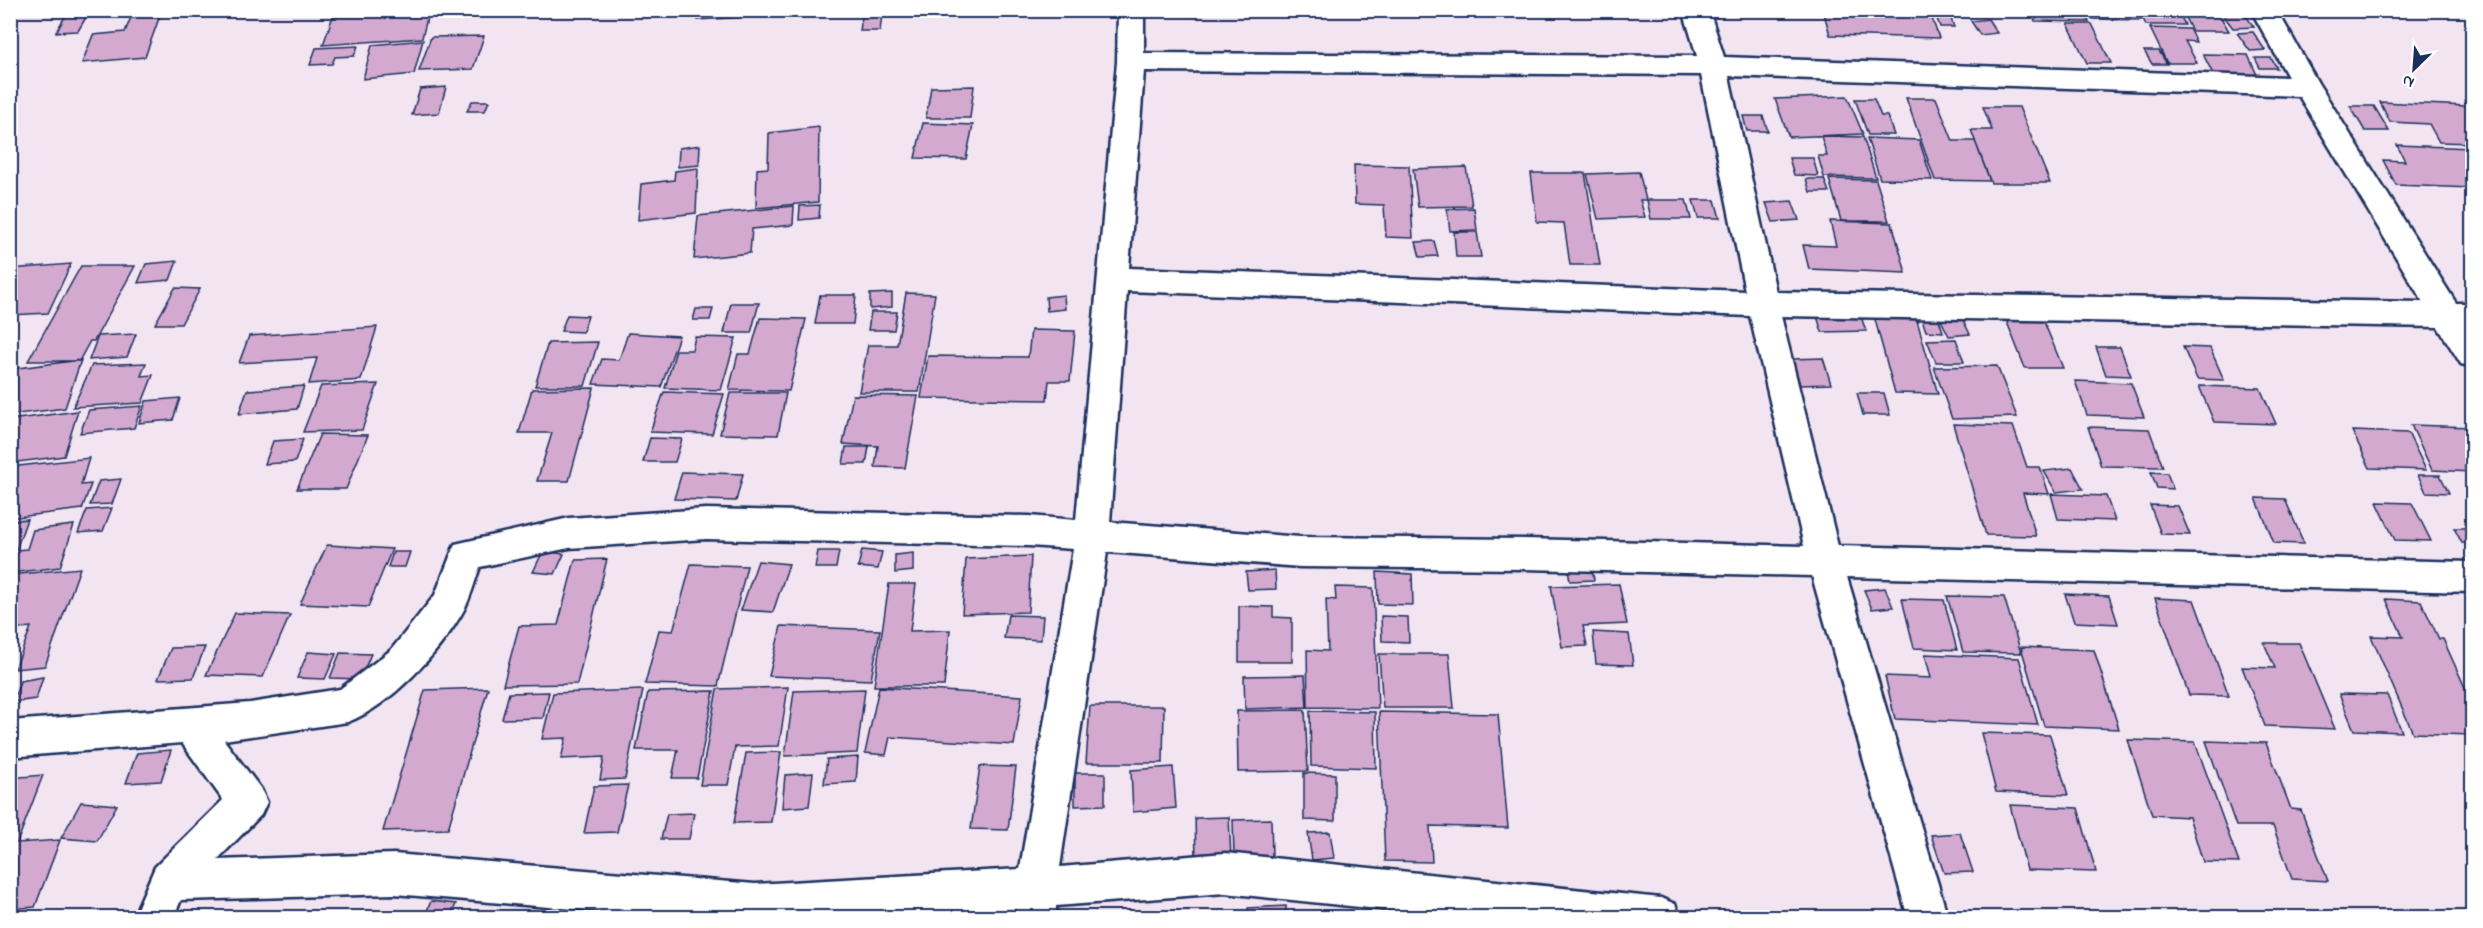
<svg xmlns="http://www.w3.org/2000/svg" width="2483" height="928" font-family="'Indie Flower',sans-serif">
<style>
.building{fill:#d3a9cf;stroke:#1b2f5e;stroke-width:1.5}
.lines{fill:none;stroke-linecap:round;stroke-linejoin:round}
.minor-casing{stroke:#1b2f5e;stroke-width:5}
.minor{fill:#fff;fill-rule:evenodd}
</style>
<rect width="100%" height="100%" fill="#f2e5f1"/>
<filter id="ink" filterUnits="userSpaceOnUse"><feTurbulence type="fractalNoise" baseFrequency=".0167" numOctaves="2"/><feDisplacementMap in="SourceGraphic" scale="12" xChannelSelector="R" yChannelSelector="G"/><feConvolveMatrix kernelMatrix="1 2 1 2 8 2 1 2 1" color-interpolation-filters="sRGB"/></filter>
<g filter="url(#ink)">
<path class="building" d="M 134,10 L 162,10 L 145,57 L 82,63 L 93,35 L 125,32 Z
M 381,10 L 429,10 L 422,38 L 323,45 L 333,16 L 380,13 Z
M 700,10 L 745,10 L 744,17 L 698,20 Z
M 1823,10 L 1929,10 L 1939,38 L 1830,35 Z
M 1934,10 L 1985,10 L 1987,16 L 1950,16 L 1954,27 L 1940,27 Z
M 2031,10 L 2084,10 L 2089,22 L 2035,21 Z
M 2089,10 L 2136,10 L 2141,20 L 2093,19 Z
M 2139,10 L 2186,10 L 2178,11 L 2185,25 L 2146,25 Z
M 2244,13 L 2254,27 L 2233,28 L 2223,15 Z
M 88,14 L 78,31 L 56,32 L 66,15 Z
M 2183,14 L 2219,14 L 2229,31 L 2192,31 Z
M 882,15 L 880,31 L 860,31 L 862,16 Z
M 1988,19 L 1997,33 L 1980,35 L 1971,21 Z
M 2068,24 L 2092,24 L 2111,63 L 2087,63 Z
M 2150,28 L 2189,29 L 2196,42 L 2185,41 L 2197,63 L 2167,63 Z
M 2253,32 L 2265,50 L 2250,51 L 2237,33 Z
M 484,36 L 473,69 L 419,71 L 431,37 Z
M 423,40 L 414,74 L 363,79 L 372,45 Z
M 358,46 L 354,56 L 335,57 L 332,64 L 310,65 L 316,48 Z
M 2144,51 L 2159,51 L 2167,64 L 2152,64 Z
M 2203,54 L 2248,55 L 2257,75 L 2213,74 Z
M 2255,58 L 2271,58 L 2277,68 L 2260,68 Z
M 974,86 L 970,118 L 926,118 L 931,87 Z
M 446,87 L 439,113 L 412,115 L 420,89 Z
M 1847,96 L 1863,134 L 1789,137 L 1775,99 Z
M 1906,98 L 1936,98 L 1953,141 L 1975,141 L 1990,181 L 1935,180 Z
M 1855,99 L 1874,99 L 1881,116 L 1887,116 L 1894,135 L 1868,135 Z
M 472,101 L 489,101 L 485,111 L 467,111 Z
M 2380,102 L 2467,106 L 2472,114 L 2472,143 L 2439,142 L 2429,124 L 2390,122 Z
M 2350,106 L 2374,106 L 2389,131 L 2365,131 Z
M 1983,107 L 2019,107 L 2050,183 L 1991,183 L 1971,130 L 1992,130 Z
M 1743,116 L 1763,116 L 1768,131 L 1747,131 Z
M 923,123 L 973,125 L 966,159 L 915,158 Z
M 819,127 L 818,202 L 756,208 L 757,169 L 768,168 L 769,133 Z
M 1821,136 L 1863,137 L 1876,178 L 1824,177 L 1818,156 L 1827,156 Z
M 1867,138 L 1919,140 L 1932,180 L 1880,179 Z
M 700,145 L 699,165 L 678,167 L 679,148 Z
M 2397,145 L 2472,148 L 2472,188 L 2396,185 L 2383,160 L 2405,161 Z
M 1789,158 L 1813,158 L 1818,176 L 1794,175 Z
M 1354,165 L 1409,166 L 1413,238 L 1386,237 L 1384,205 L 1355,204 Z
M 1466,167 L 1472,206 L 1418,207 L 1413,169 Z
M 698,168 L 696,213 L 638,220 L 641,184 L 674,180 L 675,171 Z
M 1639,172 L 1646,200 L 1640,200 L 1645,217 L 1598,219 L 1587,174 Z
M 1531,173 L 1585,173 L 1600,265 L 1570,265 L 1564,223 L 1537,222 Z
M 1806,179 L 1824,179 L 1829,192 L 1810,192 Z
M 1829,179 L 1876,180 L 1889,221 L 1841,221 Z
M 1647,200 L 1686,200 L 1691,219 L 1651,219 Z
M 1693,200 L 1715,200 L 1720,218 L 1698,218 Z
M 1792,201 L 1799,220 L 1773,222 L 1766,203 Z
M 820,205 L 819,218 L 799,220 L 800,206 Z
M 794,206 L 793,225 L 752,229 L 750,253 L 694,259 L 698,216 Z
M 1474,208 L 1477,230 L 1450,231 L 1447,209 Z
M 1830,221 L 1892,223 L 1906,273 L 1809,269 L 1803,245 L 1836,246 Z
M 1454,232 L 1477,232 L 1481,257 L 1456,257 Z
M 1434,241 L 1438,256 L 1420,257 L 1416,242 Z
M 177,261 L 170,280 L 138,283 L 146,264 Z
M 71,264 L 48,313 L 10,315 L 10,269 Z
M 81,266 L 135,266 L 94,341 L 90,341 L 79,361 L 28,361 Z
M 175,288 L 200,289 L 181,324 L 155,324 Z
M 892,293 L 892,307 L 870,309 L 870,294 Z
M 906,293 L 935,294 L 919,392 L 859,392 L 868,345 L 897,345 Z
M 820,295 L 856,295 L 853,324 L 815,324 Z
M 1064,295 L 1065,309 L 1047,311 L 1046,297 Z
M 731,303 L 759,303 L 751,333 L 724,333 Z
M 696,309 L 713,309 L 710,320 L 693,320 Z
M 1859,311 L 1866,331 L 1822,332 L 1816,313 Z
M 871,312 L 897,312 L 894,330 L 868,330 Z
M 1960,314 L 1970,334 L 1949,336 L 1939,316 Z
M 567,315 L 588,316 L 583,332 L 561,331 Z
M 1874,316 L 1916,317 L 1938,394 L 1895,393 Z
M 1921,316 L 1938,316 L 1943,332 L 1926,331 Z
M 2005,317 L 2042,317 L 2063,368 L 2025,368 Z
M 760,318 L 806,319 L 789,391 L 729,390 L 738,354 L 750,354 Z
M 377,327 L 361,380 L 309,384 L 317,358 L 239,363 L 249,336 Z
M 1031,330 L 1075,331 L 1070,381 L 1049,381 L 1047,400 L 921,398 L 928,356 L 1028,357 Z
M 628,333 L 679,336 L 661,387 L 593,384 L 602,359 L 619,360 Z
M 136,334 L 127,357 L 89,360 L 98,336 Z
M 695,337 L 736,338 L 721,390 L 665,388 L 676,350 L 692,350 Z
M 1956,339 L 1964,362 L 1936,362 L 1927,340 Z
M 598,342 L 585,386 L 535,386 L 548,343 Z
M 2096,347 L 2120,347 L 2131,376 L 2106,375 Z
M 2183,347 L 2210,348 L 2224,380 L 2197,379 Z
M 1823,358 L 1831,384 L 1800,385 L 1792,359 Z
M 81,360 L 65,408 L 10,415 L 10,389 L 18,368 Z
M 146,363 L 141,376 L 153,375 L 142,403 L 73,407 L 92,365 Z
M 1997,366 L 2017,417 L 1952,419 L 1934,367 Z
M 2075,381 L 2131,383 L 2144,417 L 2087,415 Z
M 378,384 L 362,430 L 303,432 L 321,386 Z
M 304,386 L 297,409 L 239,414 L 247,390 Z
M 2199,386 L 2260,388 L 2276,424 L 2214,422 Z
M 594,388 L 569,481 L 537,481 L 552,433 L 519,433 L 532,389 Z
M 664,392 L 724,394 L 712,434 L 650,432 Z
M 730,393 L 786,393 L 778,435 L 720,434 Z
M 1857,393 L 1884,393 L 1890,415 L 1863,415 Z
M 853,395 L 918,396 L 905,468 L 875,467 L 878,446 L 843,444 Z
M 180,398 L 173,420 L 139,423 L 146,401 Z
M 142,406 L 134,428 L 80,433 L 89,410 Z
M 78,411 L 64,456 L 10,463 L 10,420 Z
M 1953,424 L 2013,426 L 2027,467 L 2040,467 L 2049,494 L 2023,493 L 2036,536 L 1986,535 Z
M 2411,425 L 2472,427 L 2472,472 L 2432,470 Z
M 2088,427 L 2149,429 L 2163,467 L 2101,466 Z
M 2352,431 L 2408,433 L 2426,470 L 2370,468 Z
M 320,434 L 368,435 L 346,489 L 297,489 Z
M 650,438 L 682,439 L 675,462 L 643,462 Z
M 303,439 L 295,462 L 265,464 L 273,441 Z
M 846,447 L 869,447 L 866,464 L 843,464 Z
M 89,458 L 81,485 L 91,484 L 82,509 L 10,518 L 10,467 Z
M 2072,468 L 2083,489 L 2056,492 L 2044,471 Z
M 682,472 L 743,474 L 736,501 L 674,499 Z
M 2151,472 L 2167,473 L 2173,489 L 2157,488 Z
M 2418,475 L 2440,475 L 2449,493 L 2426,492 Z
M 121,479 L 112,504 L 90,505 L 99,481 Z
M 2051,494 L 2106,496 L 2115,521 L 2058,519 Z
M 2256,498 L 2285,499 L 2304,544 L 2274,543 Z
M 2377,502 L 2412,503 L 2431,541 L 2395,540 Z
M 2150,505 L 2178,506 L 2190,535 L 2161,534 Z
M 112,508 L 103,531 L 78,533 L 87,510 Z
M 27,519 L 16,550 L 27,549 L 33,530 L 74,525 L 60,567 L 10,573 L 10,521 Z
M 2454,528 L 2472,528 L 2472,544 L 2462,543 Z
M 327,545 L 392,549 L 368,607 L 300,604 Z
M 862,550 L 882,552 L 878,569 L 858,567 Z
M 543,551 L 564,554 L 555,574 L 533,572 Z
M 818,551 L 839,551 L 836,568 L 815,568 Z
M 393,552 L 410,552 L 405,567 L 388,567 Z
M 913,553 L 913,571 L 895,573 L 895,555 Z
M 1031,556 L 1028,612 L 962,614 L 966,559 Z
M 607,559 L 577,684 L 503,685 L 519,626 L 558,625 L 575,560 Z
M 758,561 L 789,564 L 773,612 L 741,610 Z
M 1567,563 L 1591,563 L 1594,580 L 1570,581 Z
M 691,564 L 747,566 L 718,686 L 645,684 L 659,630 L 673,631 Z
M 80,568 L 45,666 L 15,669 L 31,627 L 10,629 L 10,575 Z
M 1275,570 L 1276,589 L 1248,590 L 1246,572 Z
M 1377,572 L 1412,574 L 1413,605 L 1378,604 Z
M 889,584 L 916,584 L 910,631 L 950,630 L 944,686 L 874,686 Z
M 1619,584 L 1627,624 L 1583,626 L 1587,646 L 1562,647 L 1551,586 Z
M 1335,587 L 1373,588 L 1378,708 L 1308,707 L 1307,650 L 1328,651 L 1326,599 L 1336,600 Z
M 1885,588 L 1893,607 L 1872,609 L 1864,590 Z
M 2065,594 L 2109,596 L 2118,624 L 2074,622 Z
M 1947,596 L 2004,597 L 2021,653 L 1963,652 Z
M 2155,598 L 2194,600 L 2229,696 L 2189,695 Z
M 1902,599 L 1944,600 L 1957,650 L 1914,648 Z
M 2386,599 L 2421,601 L 2439,639 L 2443,639 L 2472,703 L 2472,735 L 2413,733 L 2371,636 L 2403,637 Z
M 1239,606 L 1273,607 L 1273,617 L 1292,618 L 1292,662 L 1239,662 Z
M 235,613 L 290,615 L 263,677 L 206,675 Z
M 1008,615 L 1043,616 L 1041,640 L 1004,638 Z
M 1381,616 L 1408,617 L 1409,642 L 1382,641 Z
M 781,626 L 880,630 L 871,680 L 769,676 Z
M 1593,632 L 1629,634 L 1633,665 L 1596,664 Z
M 2264,643 L 2299,643 L 2335,729 L 2265,726 L 2242,667 L 2275,668 Z
M 205,647 L 193,678 L 158,679 L 171,648 Z
M 2021,647 L 2094,650 L 2119,729 L 2044,726 Z
M 308,652 L 336,654 L 325,679 L 297,678 Z
M 340,653 L 371,654 L 360,679 L 330,678 Z
M 1379,654 L 1449,654 L 1454,708 L 1383,708 Z
M 1925,654 L 2019,658 L 2038,725 L 1895,719 L 1885,676 L 1931,678 Z
M 1305,675 L 1307,707 L 1245,709 L 1244,676 Z
M 43,677 L 36,699 L 13,702 L 20,681 Z
M 788,687 L 779,746 L 735,747 L 728,785 L 700,785 L 717,689 Z
M 879,687 L 1022,696 L 1014,745 L 890,737 L 886,755 L 865,753 Z
M 488,688 L 448,829 L 383,831 L 425,690 Z
M 865,689 L 857,753 L 785,756 L 794,691 Z
M 643,690 L 625,779 L 600,780 L 604,757 L 561,759 L 566,738 L 542,739 L 553,693 Z
M 714,691 L 697,778 L 672,778 L 678,750 L 636,750 L 648,692 Z
M 549,692 L 543,718 L 502,719 L 509,693 Z
M 2339,694 L 2387,695 L 2402,732 L 2354,730 Z
M 1090,706 L 1164,706 L 1163,763 L 1086,763 Z
M 1305,710 L 1308,771 L 1238,772 L 1237,711 Z
M 1310,711 L 1375,712 L 1376,768 L 1311,766 Z
M 1379,712 L 1498,714 L 1508,828 L 1430,826 L 1432,862 L 1385,861 Z
M 1981,733 L 2050,735 L 2068,795 L 1996,792 Z
M 2128,740 L 2195,742 L 2239,863 L 2203,862 L 2189,817 L 2152,815 Z
M 2206,741 L 2266,743 L 2291,809 L 2301,810 L 2328,881 L 2292,879 L 2273,826 L 2236,826 Z
M 171,750 L 161,781 L 126,783 L 137,753 Z
M 781,752 L 771,822 L 734,823 L 746,753 Z
M 858,757 L 856,782 L 824,784 L 827,759 Z
M 980,766 L 1016,767 L 1008,830 L 971,829 Z
M 1173,767 L 1176,808 L 1133,812 L 1131,770 Z
M 813,773 L 809,806 L 782,808 L 785,775 Z
M 1075,773 L 1105,773 L 1105,805 L 1075,806 Z
M 1304,773 L 1335,774 L 1335,821 L 1304,820 Z
M 43,775 L 17,843 L 60,840 L 35,907 L 10,909 L 10,778 Z
M 628,785 L 617,832 L 584,833 L 594,786 Z
M 81,802 L 117,805 L 97,841 L 61,838 Z
M 2010,805 L 2078,808 L 2096,872 L 2027,870 Z
M 694,813 L 689,839 L 661,839 L 667,814 Z
M 1229,817 L 1231,858 L 1196,859 L 1195,818 Z
M 1271,819 L 1272,856 L 1234,857 L 1233,820 Z
M 1330,832 L 1334,858 L 1312,860 L 1308,833 Z
M 1960,833 L 1973,872 L 1944,873 L 1931,835 Z
M 431,901 L 456,904 L 450,918 L 424,918 Z
M 1286,906 L 1286,918 L 1248,918 L 1248,908 Z
M 249,912 L 347,915 L 346,918 L 247,918 Z"/>
<g class="lines">
<defs>
<path id="minor" d="M 1118,10 L 1144,10 L 1144,53 L 1697,56 L 1683,10 L 1709,10 L 1724,57 L 2288,77 L 2251,10 L 2277,10 L 2318,83 L 2456,303 L 2472,303 L 2472,367 L 2461,364 L 2438,327 L 1781,316 L 1838,546 L 2472,562 L 2472,592 L 1847,577 L 1948,918 L 1908,918 L 1812,576 L 1525,569 L 1300,567 L 1107,552 L 1060,867 L 1225,853 L 1661,898 L 1675,904 L 1681,918 L 1465,918 L 1225,893 L 1056,906 L 1056,918 L 1016,918 L 1016,909 L 865,918 L 680,918 L 394,894 L 181,900 L 173,918 L 133,918 L 155,867 L 223,800 L 182,743 L 10,757 L 10,721 L 250,703 L 340,689 L 391,650 L 435,595 L 455,544 L 569,518 L 706,509 L 1029,516 L 1076,520 L 1117,62 ZM 1144,71 L 1701,75 L 1745,291 L 1129,268 ZM 1729,76 L 2299,96 L 2423,302 L 1776,292 ZM 1127,291 L 1750,316 L 1804,546 L 1525,539 L 1300,537 L 1110,522 ZM 706,539 L 1029,546 L 1073,549 L 1020,869 L 755,884 L 394,854 L 217,860 L 261,815 L 267,802 L 261,789 L 224,740 L 348,722 C 390,706 439,653 461,615 C 470,601 474,583 480,567 L 569,548 Z"/>
</defs>
<use href="#minor" class="minor-casing"/>
<use href="#minor" class="minor"/>
</g>
</g>
<rect width="2483" height="928" fill="none" stroke="#fff" stroke-width="36"/>
<rect x="18" y="18" width="2447" height="892" fill="none" stroke="#1b2f5e" stroke-width="2" filter="url(#ink)"/>
<g transform="translate(2414 69) rotate(205)" stroke="#ffffff" stroke-width="4.5" paint-order="stroke">
<path d="M0-4.5L10 22L0 15L-10 22Z" fill="#1b2f5e"/>
<text y="-9" font-size="16" font-weight="bold" text-anchor="middle" fill="#1b2f5e">N</text>
</g>
</svg>
